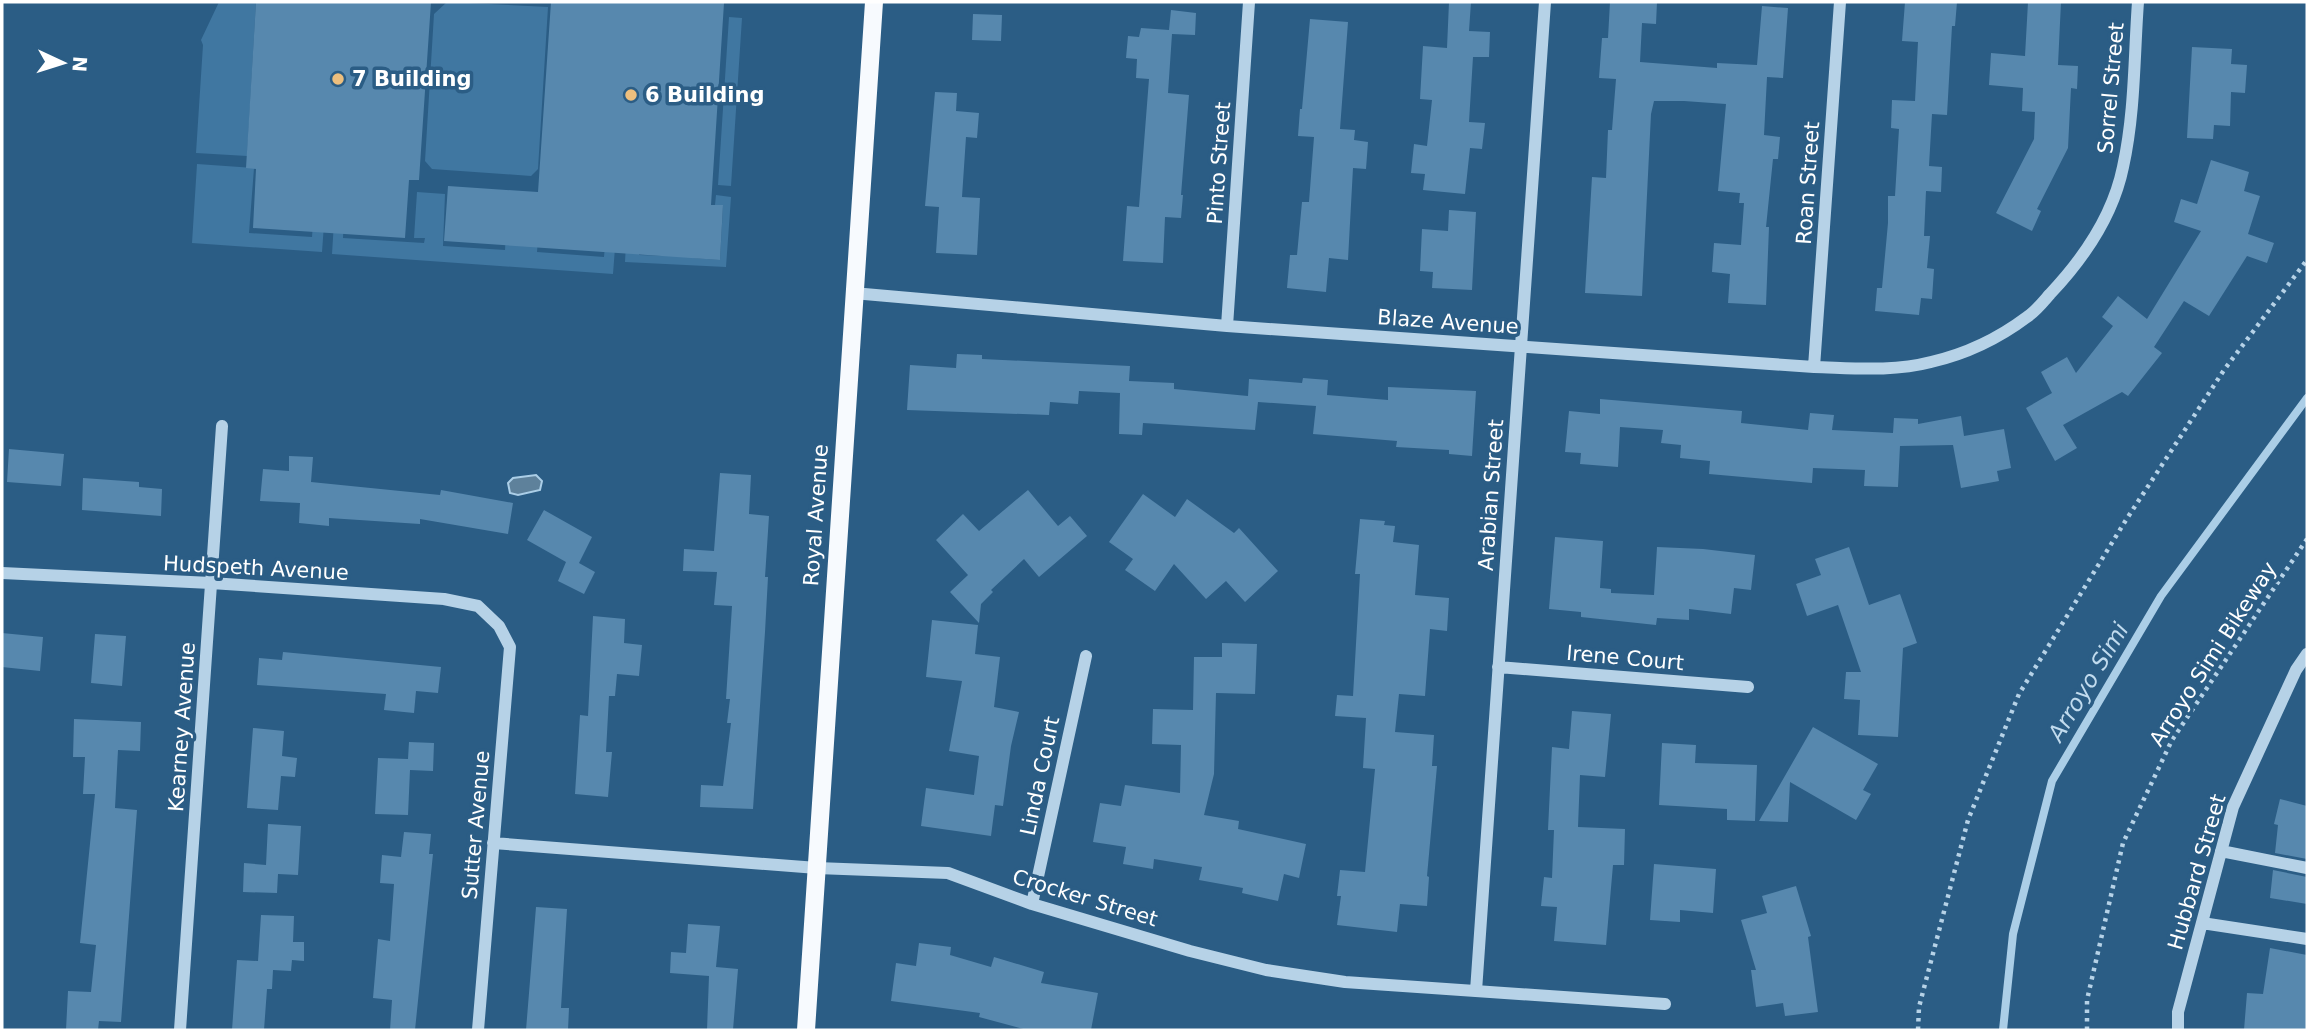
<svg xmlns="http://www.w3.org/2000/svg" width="2309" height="1032" font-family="'DejaVu Sans',sans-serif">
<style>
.green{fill:#4077a1}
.water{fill:#5e819b;stroke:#abcee7;stroke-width:2}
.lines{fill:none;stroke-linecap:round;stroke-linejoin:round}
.stream{stroke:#abcee7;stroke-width:8}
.building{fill:#5788ae}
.path{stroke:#b6d2e7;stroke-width:4.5;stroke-dasharray:3.5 5;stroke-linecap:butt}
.minor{stroke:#b6d2e7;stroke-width:12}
.major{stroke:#f7fafe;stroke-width:18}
.poi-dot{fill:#edbf7e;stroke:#2b5d85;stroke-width:2.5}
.labels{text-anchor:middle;stroke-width:7;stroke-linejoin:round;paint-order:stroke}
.poi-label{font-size:21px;font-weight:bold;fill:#fff;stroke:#2b5d85;text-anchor:start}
.street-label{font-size:21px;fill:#fff;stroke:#2b5d85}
.water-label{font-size:23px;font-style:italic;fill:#c1dbee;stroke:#2b5d85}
</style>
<rect width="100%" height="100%" fill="#2b5d85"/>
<path class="green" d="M 219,2 L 256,2 L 247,156 L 196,153 L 203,45 L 201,40 Z
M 447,2 L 548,7 L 538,169 L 531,176 L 432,169 L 425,161 L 434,14 Z
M 729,17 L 742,18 L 731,186 L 718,185 Z
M 197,164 L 254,168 L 249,233 L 312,237 L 315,196 L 326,197 L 322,252 L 192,243 Z
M 336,190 L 345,190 L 343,238 L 424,243 L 425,238 L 414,238 L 417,192 L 445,194 L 443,246 L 505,250 L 508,196 L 541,198 L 537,252 L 604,257 L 608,208 L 618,209 L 613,274 L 332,254 Z
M 716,195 L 731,197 L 726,267 L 625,262 L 628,206 L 641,207 L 639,255 L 665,256 L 668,207 L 693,258 L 720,260 L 723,206 L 715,205 Z"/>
<path class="water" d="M 536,475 L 542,481 L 540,490 L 518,495 L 510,493 L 508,483 L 513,478 Z"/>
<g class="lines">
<path class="stream" d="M 2003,1030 L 2013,934 L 2052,781 L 2161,596 L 2307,398"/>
</g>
<path class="building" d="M 256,2 L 431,2 L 419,180 L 409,180 L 405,238 L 253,228 L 256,169 L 246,168 Z
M 551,2 L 724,3 L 711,205 L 723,205 L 720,260 L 444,241 L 448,186 L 538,192 Z
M 1449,2 L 1471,2 L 1469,31 L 1490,32 L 1489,57 L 1473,57 L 1469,122 L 1485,123 L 1482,149 L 1470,148 L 1465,194 L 1423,190 L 1425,174 L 1411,173 L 1414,144 L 1427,146 L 1432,100 L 1420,99 L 1423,46 L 1447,48 Z
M 1610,2 L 1657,2 L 1656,24 L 1642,23 L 1640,62 L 1717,68 L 1717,63 L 1757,65 L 1762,6 L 1788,8 L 1783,78 L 1767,77 L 1764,135 L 1780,137 L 1778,159 L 1773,159 L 1766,227 L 1769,227 L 1766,305 L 1728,303 L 1730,274 L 1712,272 L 1714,243 L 1741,245 L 1744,203 L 1739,203 L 1740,193 L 1718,191 L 1726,104 L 1684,101 L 1654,101 L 1651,114 L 1642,296 L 1585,293 L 1592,177 L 1606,178 L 1608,130 L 1612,130 L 1616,79 L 1599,78 L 1602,38 L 1608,38 Z
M 1905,2 L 1957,2 L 1955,26 L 1952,26 L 1947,115 L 1932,114 L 1929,166 L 1942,167 L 1941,192 L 1926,191 L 1924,236 L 1930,236 L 1927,268 L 1934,269 L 1932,299 L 1921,298 L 1919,315 L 1875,311 L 1877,288 L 1882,288 L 1888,223 L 1888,196 L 1895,196 L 1899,129 L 1891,128 L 1892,100 L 1915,101 L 1918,42 L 1902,41 Z
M 2028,2 L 2061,2 L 2058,65 L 2078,66 L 2077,89 L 2071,88 L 2068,148 L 2037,209 L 2041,211 L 2032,231 L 1996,213 L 2034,139 L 2035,112 L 2022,111 L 2023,88 L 1989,85 L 1991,53 L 2025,56 Z
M 1171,10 L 1196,13 L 1195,35 L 1172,34 L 1168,93 L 1189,95 L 1181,195 L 1183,195 L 1181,218 L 1165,217 L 1163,263 L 1123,261 L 1127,206 L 1139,207 L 1149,79 L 1136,78 L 1137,59 L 1126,58 L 1128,36 L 1139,37 L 1141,28 L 1169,30 Z
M 973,14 L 1002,15 L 1001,41 L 972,40 Z
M 1310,19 L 1348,22 L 1340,129 L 1355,130 L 1354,140 L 1368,142 L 1366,169 L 1353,168 L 1348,260 L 1329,258 L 1326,292 L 1287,288 L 1290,255 L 1297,255 L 1302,202 L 1309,202 L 1314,137 L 1298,136 L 1300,109 L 1302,109 Z
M 2192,47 L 2232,49 L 2231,64 L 2247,65 L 2245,93 L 2231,92 L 2230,126 L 2214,125 L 2213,139 L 2187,138 Z
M 935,92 L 957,93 L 956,111 L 979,113 L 977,138 L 966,137 L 962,197 L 980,198 L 977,255 L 936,253 L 939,207 L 925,206 Z
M 2211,160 L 2249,172 L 2244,191 L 2260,196 L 2248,234 L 2274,243 L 2267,263 L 2247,256 L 2209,316 L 2184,301 L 2154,347 L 2162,353 L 2128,396 L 2122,392 L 2063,425 L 2077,448 L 2055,461 L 2026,408 L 2052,393 L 2041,372 L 2067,357 L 2076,373 L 2113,326 L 2102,317 L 2118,296 L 2147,319 L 2201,231 L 2174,222 L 2181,199 L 2197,204 Z
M 1449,210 L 1476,212 L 1472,290 L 1432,288 L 1433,272 L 1420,271 L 1422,229 L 1448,231 Z
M 957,354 L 982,355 L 982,359 L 1130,366 L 1129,381 L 1174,383 L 1174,389 L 1248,396 L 1249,379 L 1302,383 L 1303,378 L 1328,380 L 1327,395 L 1388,400 L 1388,387 L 1476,391 L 1472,456 L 1449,454 L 1449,450 L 1396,447 L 1397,441 L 1313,434 L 1316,406 L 1258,402 L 1255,430 L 1143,423 L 1142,435 L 1119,434 L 1120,393 L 1079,391 L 1078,404 L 1050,402 L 1049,415 L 907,410 L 910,365 L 956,368 Z
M 1600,399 L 1742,411 L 1741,423 L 1808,430 L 1810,413 L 1834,415 L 1832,430 L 1893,433 L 1894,418 L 1918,419 L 1918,424 L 1961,416 L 1964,436 L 2004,429 L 2011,468 L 1997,471 L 1999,481 L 1961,488 L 1953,445 L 1900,446 L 1898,487 L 1864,486 L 1865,470 L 1813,468 L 1812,483 L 1709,474 L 1710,461 L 1680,458 L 1681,445 L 1661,443 L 1663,430 L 1620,427 L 1618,467 L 1580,464 L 1581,453 L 1565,452 L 1569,411 L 1600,414 Z
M 9,449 L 64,454 L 61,486 L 7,482 Z
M 289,456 L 313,457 L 311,482 L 440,495 L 441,490 L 513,503 L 508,534 L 420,519 L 420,524 L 329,518 L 329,526 L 299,523 L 300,503 L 260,501 L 263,469 L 289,471 Z
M 720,473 L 751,475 L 749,514 L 769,516 L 765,577 L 768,577 L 765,632 L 753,809 L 700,807 L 701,785 L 723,786 L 731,723 L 727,723 L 730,699 L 726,699 L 732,606 L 714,605 L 717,572 L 683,571 L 684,549 L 714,551 Z
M 83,478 L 139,482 L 139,487 L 162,489 L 161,516 L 82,510 Z
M 1028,490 L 1058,526 L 1070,516 L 1087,536 L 1039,577 L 1024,559 L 991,590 L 993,592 L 981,604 L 979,623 L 950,592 L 968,575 L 936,540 L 963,514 L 979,531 Z
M 1143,494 L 1175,517 L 1187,499 L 1234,533 L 1239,528 L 1278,571 L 1245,602 L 1226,581 L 1206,599 L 1174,564 L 1155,591 L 1125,570 L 1133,559 L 1109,542 Z
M 544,510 L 592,537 L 579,563 L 595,572 L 584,594 L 558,581 L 566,562 L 527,540 Z
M 1360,519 L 1385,521 L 1384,525 L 1395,526 L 1393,542 L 1419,545 L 1415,595 L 1449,598 L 1447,631 L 1430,629 L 1425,696 L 1399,694 L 1395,732 L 1434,735 L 1432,766 L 1437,766 L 1427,876 L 1429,877 L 1427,906 L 1400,904 L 1397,932 L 1337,925 L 1341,896 L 1337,896 L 1340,870 L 1365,872 L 1375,769 L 1363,768 L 1366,718 L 1335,716 L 1337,695 L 1353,696 L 1360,574 L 1355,574 Z
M 1555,537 L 1603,541 L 1600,588 L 1611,589 L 1611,593 L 1654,595 L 1657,547 L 1703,549 L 1755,555 L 1751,590 L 1734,588 L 1731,614 L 1689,609 L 1689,620 L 1657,618 L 1656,625 L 1581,617 L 1581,612 L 1549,609 Z
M 1849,547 L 1869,605 L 1900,594 L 1917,643 L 1903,648 L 1898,737 L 1858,735 L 1860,700 L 1844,699 L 1846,672 L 1861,672 L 1838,605 L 1807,616 L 1796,584 L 1821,575 L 1815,559 Z
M 593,616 L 625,619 L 624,643 L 642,645 L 639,676 L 617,674 L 615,696 L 609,696 L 606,752 L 612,752 L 608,797 L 575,794 L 580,715 L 588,716 Z
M 932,620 L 978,625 L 975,654 L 1000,657 L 994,707 L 1019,712 L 1011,746 L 1003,806 L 995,805 L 991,836 L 921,826 L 926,788 L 974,795 L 979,756 L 949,751 L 962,681 L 926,677 Z
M 2,633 L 43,637 L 40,671 L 2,667 Z
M 95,634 L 126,636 L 122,686 L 91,683 Z
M 1222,643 L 1257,644 L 1255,694 L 1216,693 L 1214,774 L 1204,815 L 1239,821 L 1238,829 L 1306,844 L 1299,878 L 1284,874 L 1278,901 L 1242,893 L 1243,888 L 1199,880 L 1202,867 L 1154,859 L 1153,869 L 1123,864 L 1126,847 L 1093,842 L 1100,803 L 1121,806 L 1125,785 L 1180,793 L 1181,745 L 1152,744 L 1153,709 L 1193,710 L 1194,657 L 1222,657 Z
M 283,652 L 441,667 L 438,693 L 416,691 L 414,713 L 384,710 L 386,694 L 257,685 L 259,658 L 282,660 Z
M 1572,711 L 1611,714 L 1605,777 L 1580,775 L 1578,827 L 1625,829 L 1624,865 L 1613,865 L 1606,945 L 1554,941 L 1557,907 L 1541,906 L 1544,877 L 1552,878 L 1554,830 L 1548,830 L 1552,747 L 1569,749 Z
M 74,719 L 141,722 L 140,751 L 118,750 L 115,808 L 137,810 L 121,1022 L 99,1021 L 98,1030 L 66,1030 L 68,991 L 91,992 L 96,945 L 80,943 L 95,794 L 83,794 L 85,757 L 73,757 Z
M 1813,727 L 1878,764 L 1863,790 L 1871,794 L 1856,820 L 1790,782 L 1788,822 L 1759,821 Z
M 253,728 L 284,731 L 282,756 L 297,758 L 295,777 L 281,776 L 278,810 L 247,808 Z
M 409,742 L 434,743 L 433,771 L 410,770 L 408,815 L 375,814 L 378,758 L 408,759 Z
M 1662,743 L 1696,745 L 1695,763 L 1757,765 L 1755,821 L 1727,820 L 1727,809 L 1659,805 Z
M 2280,799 L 2307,806 L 2307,859 L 2275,853 L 2278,825 L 2274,824 Z
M 268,824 L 301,826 L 298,875 L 278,874 L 277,893 L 243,892 L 244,863 L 266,865 Z
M 404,832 L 431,834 L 429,854 L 433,854 L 415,1030 L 390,1030 L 392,1000 L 373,998 L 378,939 L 390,941 L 394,884 L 380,883 L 382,855 L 401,857 Z
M 1654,864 L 1716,869 L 1713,913 L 1680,910 L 1680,922 L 1650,920 Z
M 2273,870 L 2307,877 L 2307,904 L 2270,898 Z
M 1796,886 L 1811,936 L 1808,937 L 1818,1012 L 1785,1016 L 1783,1003 L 1756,1007 L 1751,970 L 1756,970 L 1741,920 L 1767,913 L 1762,896 Z
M 536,907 L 567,909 L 561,1008 L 569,1008 L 568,1030 L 526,1030 Z
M 261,915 L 294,916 L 293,942 L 304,942 L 304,961 L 292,960 L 291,971 L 273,970 L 272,989 L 267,989 L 264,1030 L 232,1030 L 237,960 L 258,961 Z
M 688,924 L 720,926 L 716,967 L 738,969 L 733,1030 L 707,1030 L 709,976 L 670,973 L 671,952 L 686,953 Z
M 919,943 L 951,947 L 950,955 L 991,967 L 994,957 L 1044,972 L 1041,983 L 1098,993 L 1091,1030 L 1027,1030 L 979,1017 L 980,1013 L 891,1001 L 896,963 L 916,966 Z
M 2270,948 L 2307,955 L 2307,1030 L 2244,1030 L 2247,993 L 2263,994 Z"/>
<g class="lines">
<path class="path" d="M 1918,1030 L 1919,1007 L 1968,820 L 2019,694 L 2126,520 L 2224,370 L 2307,260
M 2087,1030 L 2087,1000 L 2123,843 L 2172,740 L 2307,539"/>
<path class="minor" d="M 853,293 L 1227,326 L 1814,367 C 1853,368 1893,372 1931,362 C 1966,354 1999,338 2027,317 C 2036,311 2043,302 2050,294 C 2084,258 2113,216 2123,167 C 2135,113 2134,56 2138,2
M 1227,326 L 1249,2
M 1814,367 L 1840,2
M 2,573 L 211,583 L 444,599 L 478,606 L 499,626 L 510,647 L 478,1030
M 1498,667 L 1748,687
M 493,843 L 817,868 L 948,873 L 1032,904 L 1190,951 L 1266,970 L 1345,982 L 1665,1004
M 2221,851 L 2307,868
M 1032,904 L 1086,656
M 2202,923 L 2307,939
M 1476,991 L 1545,2
M 180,1030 L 222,426
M 2178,1030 L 2178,1012 L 2233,807 L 2296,670 L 2307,654"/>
<path class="major" d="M 806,1030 L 874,2"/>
</g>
<g class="poi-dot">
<circle cx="338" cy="79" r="7"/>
<circle cx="631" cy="95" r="7"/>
</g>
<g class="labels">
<g class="poi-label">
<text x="352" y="86">7 Building</text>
<text x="645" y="102">6 Building</text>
</g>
<g class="street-label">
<text transform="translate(2111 88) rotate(-85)" y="7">Sorrel Street</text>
<text transform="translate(1219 163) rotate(-86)" y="7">Pinto Street</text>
<text transform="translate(1808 183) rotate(-86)" y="7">Roan Street</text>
<text transform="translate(1448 322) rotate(4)" y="7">Blaze Avenue</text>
<text transform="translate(1491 495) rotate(-86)" y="7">Arabian Street</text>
<text transform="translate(816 515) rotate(-86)" y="7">Royal Avenue</text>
<text transform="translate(256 568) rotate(3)" y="7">Hudspeth Avenue</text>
<text transform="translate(2213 654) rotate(-57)" y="7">Arroyo Simi Bikeway</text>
<text transform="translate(1625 658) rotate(5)" y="7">Irene Court</text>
<text transform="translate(182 727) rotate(-86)" y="7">Kearney Avenue</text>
<text transform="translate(1040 776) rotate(-78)" y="7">Linda Court</text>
<text transform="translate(476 825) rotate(-85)" y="7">Sutter Avenue</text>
<text transform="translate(2197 872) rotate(-74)" y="7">Hubbard Street</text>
<text transform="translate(1085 898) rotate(17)" y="7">Crocker Street</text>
</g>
<g class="water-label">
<text transform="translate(2088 682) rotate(-59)" y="8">Arroyo Simi</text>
</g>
</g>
<rect width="2309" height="1032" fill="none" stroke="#ffffff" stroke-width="7"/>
<g transform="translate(63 63) rotate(94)" stroke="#2b5d85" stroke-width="5" paint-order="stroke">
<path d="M0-5L12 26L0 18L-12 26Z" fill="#ffffff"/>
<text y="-10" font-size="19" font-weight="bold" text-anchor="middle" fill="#ffffff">N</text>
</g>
</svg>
